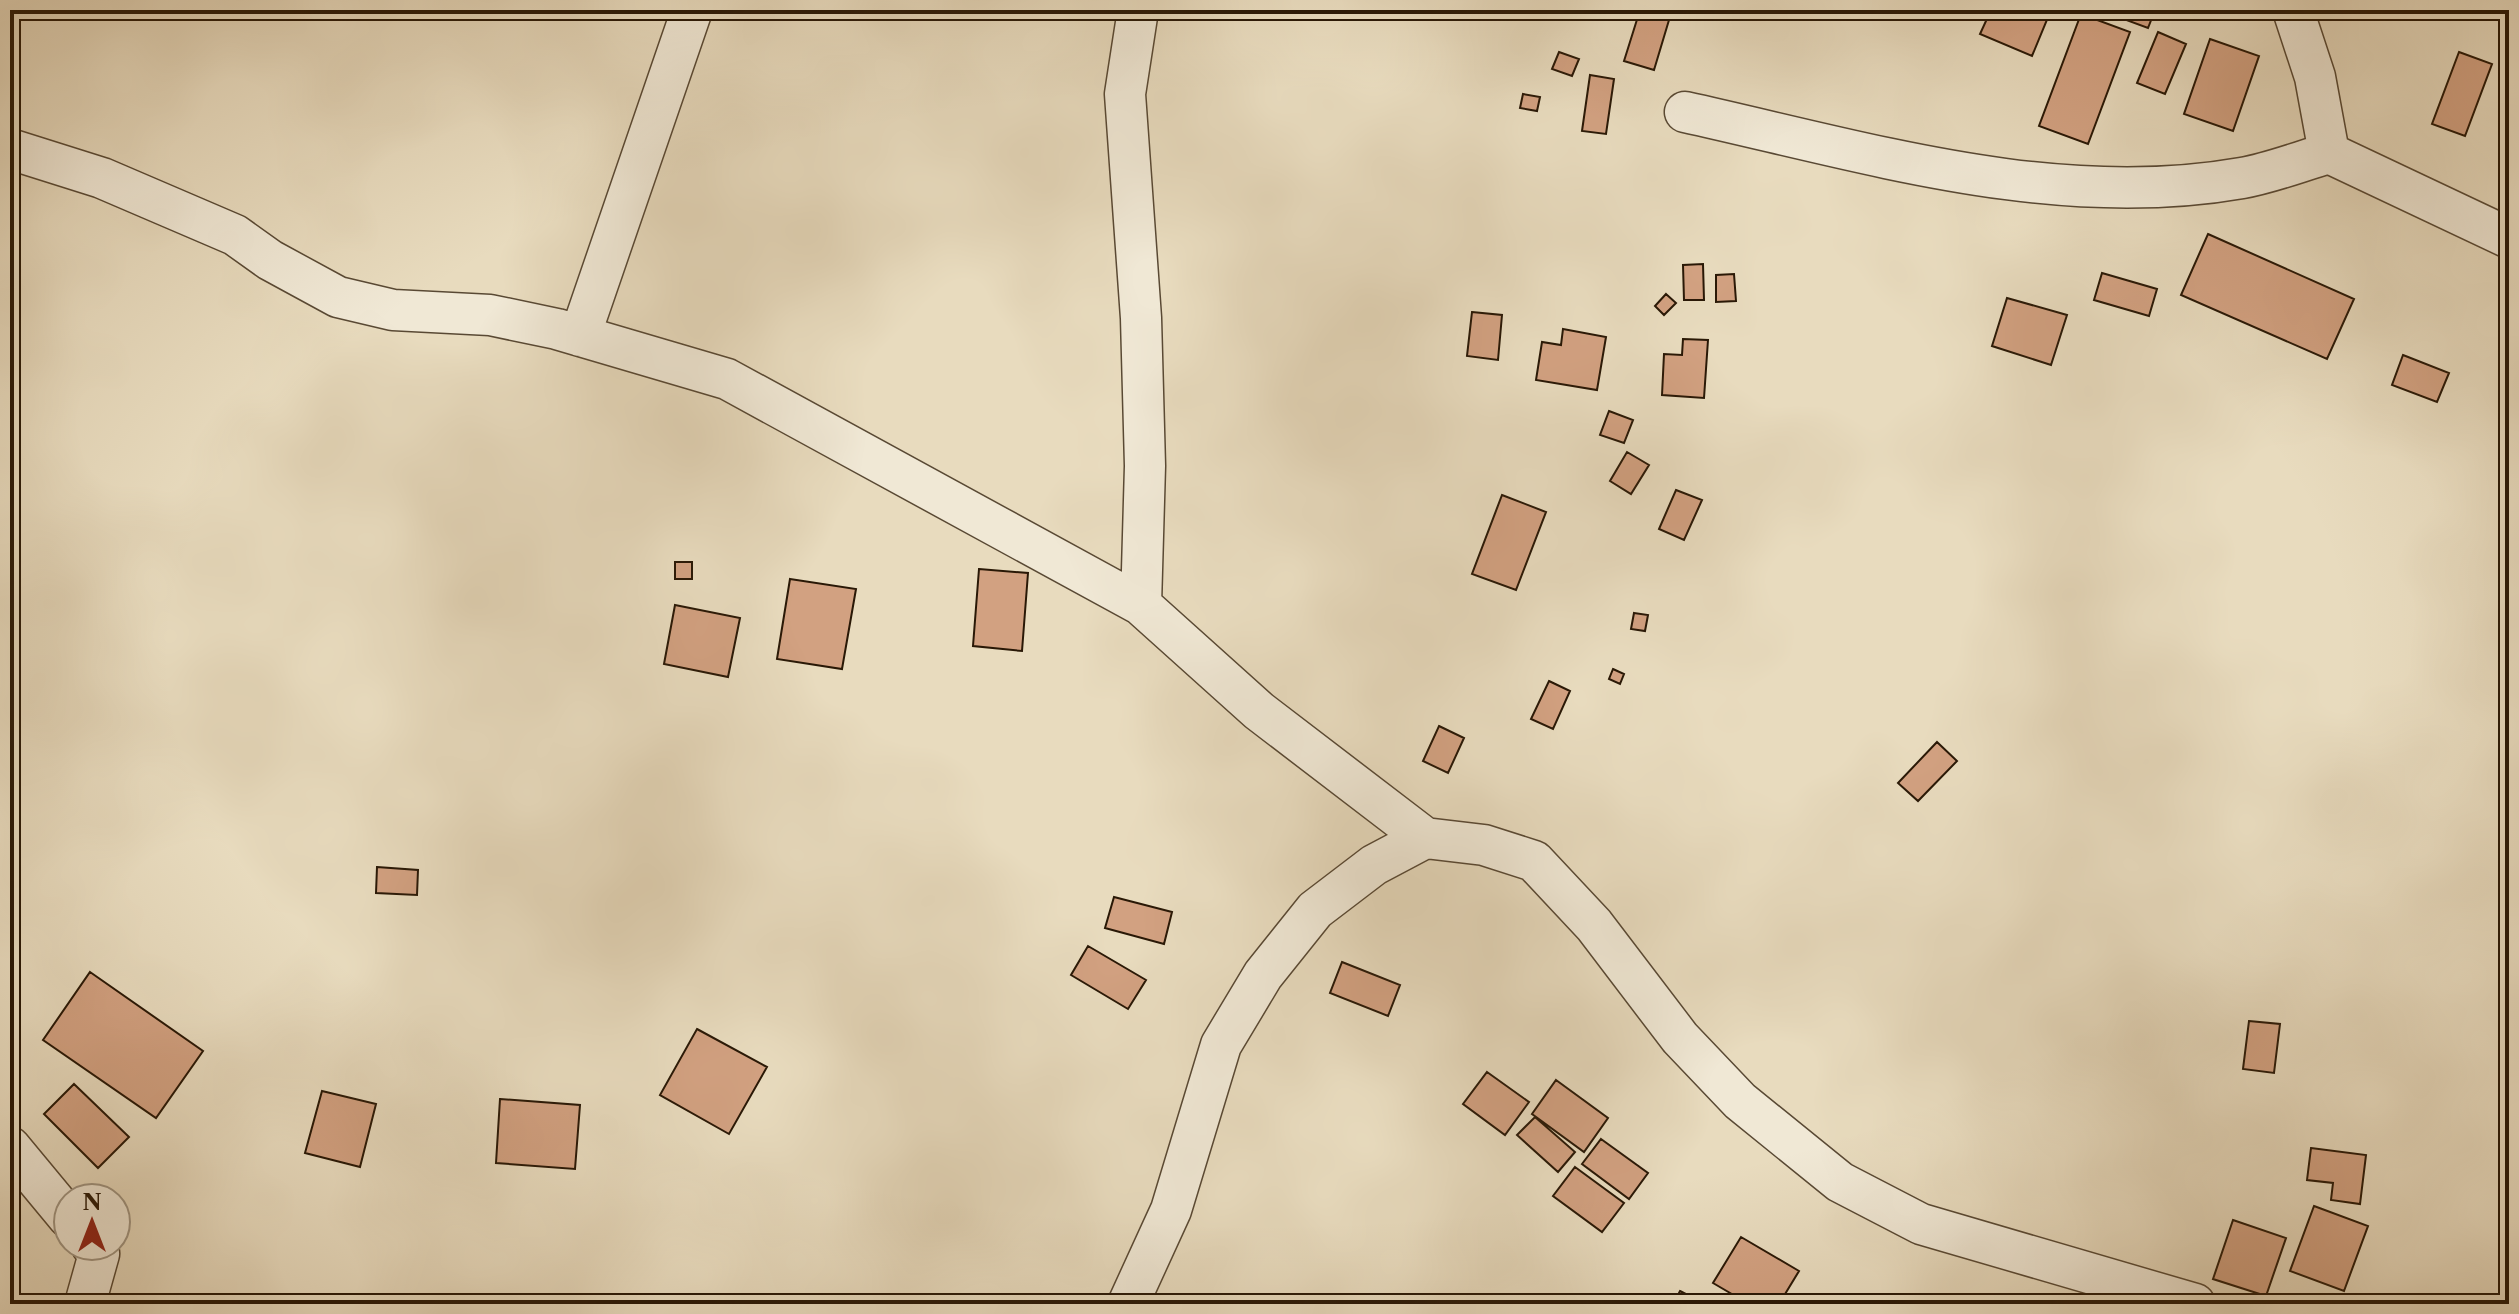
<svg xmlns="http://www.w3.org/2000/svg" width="2519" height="1314" font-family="'Libre Caslon Text',serif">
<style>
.building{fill:#d2a181;stroke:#291806;stroke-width:2}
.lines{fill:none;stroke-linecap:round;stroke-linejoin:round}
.street-casing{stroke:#594934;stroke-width:43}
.street{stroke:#f0e8d5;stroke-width:40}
</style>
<rect width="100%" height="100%" fill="#e8dbbe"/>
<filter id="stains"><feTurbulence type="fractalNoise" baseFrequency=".0025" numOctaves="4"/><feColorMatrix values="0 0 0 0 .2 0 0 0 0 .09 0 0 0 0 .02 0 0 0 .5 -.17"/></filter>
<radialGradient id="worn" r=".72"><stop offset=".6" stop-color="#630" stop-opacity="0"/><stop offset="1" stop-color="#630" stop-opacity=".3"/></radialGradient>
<path class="building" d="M 1640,10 L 1672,10 L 1654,70 L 1624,61 Z
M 1991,10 L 2051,10 L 2032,56 L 1980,34 Z
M 2120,10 L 2155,10 L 2148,28 L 2118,17 Z
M 2081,14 L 2130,32 L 2088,144 L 2039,126 Z
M 2158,32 L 2186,44 L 2165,94 L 2137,83 Z
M 2210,39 L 2259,56 L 2233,131 L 2184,114 Z
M 1559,52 L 1579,59 L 1572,76 L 1552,69 Z
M 2459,52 L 2492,64 L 2465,136 L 2432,124 Z
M 1590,75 L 1614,79 L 1606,134 L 1582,131 Z
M 1523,94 L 1540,97 L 1537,111 L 1520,108 Z
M 2208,234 L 2354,299 L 2327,359 L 2181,295 Z
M 1703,264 L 1704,300 L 1684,300 L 1683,265 Z
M 2102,273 L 2157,289 L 2149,316 L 2094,300 Z
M 1734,274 L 1736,301 L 1716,302 L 1716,275 Z
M 1666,294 L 1676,303 L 1664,315 L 1655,306 Z
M 2007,298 L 2067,315 L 2051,365 L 1992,346 Z
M 1472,312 L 1502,315 L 1498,360 L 1467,356 Z
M 1563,329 L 1606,337 L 1597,390 L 1536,380 L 1542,342 L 1561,345 Z
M 1683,339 L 1708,340 L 1704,398 L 1662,395 L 1664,354 L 1682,355 Z
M 2403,355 L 2449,373 L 2437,402 L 2392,385 Z
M 1609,411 L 1633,420 L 1624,443 L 1600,435 Z
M 1627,452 L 1649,465 L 1631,494 L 1610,481 Z
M 1676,490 L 1702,500 L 1684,540 L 1659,529 Z
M 1502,495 L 1546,512 L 1516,590 L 1472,574 Z
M 675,562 L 692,562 L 692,579 L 675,579 Z
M 979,569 L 1028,573 L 1022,651 L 973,646 Z
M 790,579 L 856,589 L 842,669 L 777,659 Z
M 675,605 L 740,618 L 728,677 L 664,664 Z
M 1634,613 L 1648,615 L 1645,631 L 1631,629 Z
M 1613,669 L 1624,674 L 1620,684 L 1609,679 Z
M 1549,681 L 1570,691 L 1553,729 L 1531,719 Z
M 1439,726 L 1464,738 L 1448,773 L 1423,761 Z
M 1937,742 L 1957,761 L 1918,801 L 1898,783 Z
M 377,867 L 418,870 L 417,895 L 376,893 Z
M 1114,897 L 1172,912 L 1164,944 L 1105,928 Z
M 1088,946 L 1146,980 L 1128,1009 L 1071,975 Z
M 1342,962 L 1400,985 L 1388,1016 L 1330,993 Z
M 90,972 L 203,1051 L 156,1118 L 43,1040 Z
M 2249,1021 L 2280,1024 L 2274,1073 L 2243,1069 Z
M 697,1029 L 767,1067 L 729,1134 L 660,1095 Z
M 1487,1072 L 1529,1102 L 1505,1135 L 1463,1104 Z
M 1556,1080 L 1608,1118 L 1584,1152 L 1532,1114 Z
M 74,1084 L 129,1137 L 98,1168 L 44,1114 Z
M 322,1091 L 376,1104 L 360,1167 L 305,1153 Z
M 500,1099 L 580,1105 L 575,1169 L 496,1163 Z
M 1535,1117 L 1575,1152 L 1558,1172 L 1517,1135 Z
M 1601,1139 L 1648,1173 L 1629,1199 L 1582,1164 Z
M 2311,1148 L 2366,1155 L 2360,1204 L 2331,1200 L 2333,1183 L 2307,1180 Z
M 1575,1167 L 1624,1203 L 1602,1232 L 1553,1196 Z
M 2314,1206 L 2368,1226 L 2344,1291 L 2290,1271 Z
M 2233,1220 L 2286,1238 L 2266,1296 L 2213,1279 Z
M 1741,1237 L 1799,1271 L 1779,1304 L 1749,1304 L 1713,1283 Z
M 1680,1291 L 1705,1304 L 1673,1304 Z"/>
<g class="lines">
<defs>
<path id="street" d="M 1138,10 L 1125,94 L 1141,318 L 1145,466 L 1141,605
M 2293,10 L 2315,77 L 2329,153 L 2509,238
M 1685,112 C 1866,152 2055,211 2242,178 C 2271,173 2301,161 2329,153
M 10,149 L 102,178 L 235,235 L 270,260 L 338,297 L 393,310 L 490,315 L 557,329 L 727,379 L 1141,605 L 1259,711 L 1425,838
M 580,336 L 692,10
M 10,1147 L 68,1217
M 85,1304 L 99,1254 L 92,1246
M 1128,1304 L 1171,1210 L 1221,1045 L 1263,975 L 1315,910 L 1374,865 L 1425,838 L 1484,845 L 1534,861 L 1594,925 L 1680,1038 L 1740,1101 L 1840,1182 L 1921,1224 L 2195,1304"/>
</defs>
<use href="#street" class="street-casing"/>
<use href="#street" class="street"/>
</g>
<rect width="2519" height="1314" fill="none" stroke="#e8dbbe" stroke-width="40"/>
<rect x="12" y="12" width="2495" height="1290" fill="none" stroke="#291806" stroke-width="4"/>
<rect x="20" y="20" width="2479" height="1274" fill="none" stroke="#291806" stroke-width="2"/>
<g transform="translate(92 1222)"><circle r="38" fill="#f0e8d5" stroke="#a09582" stroke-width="2"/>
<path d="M0-6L14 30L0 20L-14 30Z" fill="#8f2418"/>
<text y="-12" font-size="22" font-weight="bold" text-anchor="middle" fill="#291806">N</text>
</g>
<rect width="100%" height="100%" filter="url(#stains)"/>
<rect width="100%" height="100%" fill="url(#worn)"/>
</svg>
